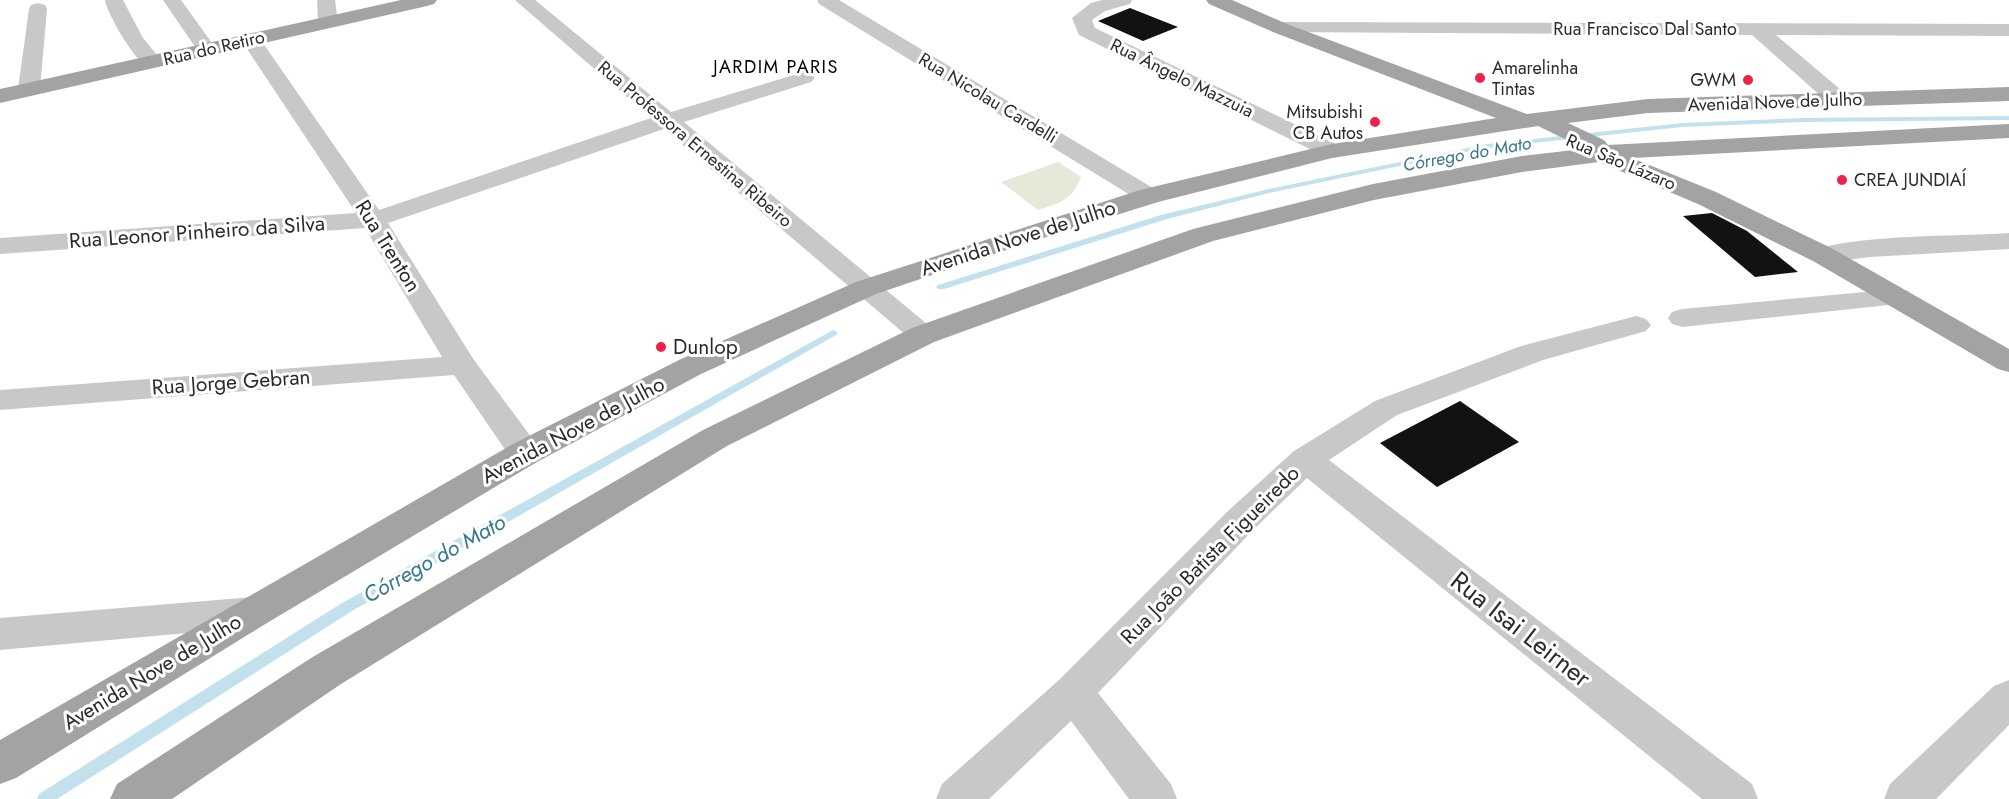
<svg xmlns="http://www.w3.org/2000/svg" width="2009" height="799" font-family="Jost,sans-serif">
<style>
.green{fill:#e4ead7}
.lines{fill:none;stroke-linecap:round;stroke-linejoin:round}
.stream{fill:#c2e1ec;fill-rule:evenodd}
.building{fill:#121212}
.minor{fill:#c8c8c8;fill-rule:evenodd}
.major{fill:#a3a3a3;fill-rule:evenodd}
.poi-dot{fill:#ed224a;stroke:#fff;stroke-width:2}
.labels{text-anchor:middle;stroke-width:6;stroke-linejoin:round;paint-order:stroke}
.far-street-label{font-size:18px;fill:#2b2b2b;stroke:#fff}
.far-neighbourhood-label{font-size:18px;letter-spacing:1.5px;fill:#000;stroke:#fff}
.far-poi-label{font-size:18px;fill:#2b2b2b;stroke:#fff;text-anchor:start}
.far-water-label{font-size:18px;font-style:italic;fill:#377890;stroke:#fff}
.street-label{font-size:21px;fill:#2b2b2b;stroke:#fff}
.poi-label{font-size:21px;fill:#2b2b2b;stroke:#fff;text-anchor:start}
.water-label{font-size:22px;font-style:italic;fill:#377890;stroke:#fff}
.near-street-label{font-size:26px;fill:#2b2b2b;stroke:#fff}
</style>
<rect width="100%" height="100%" fill="#fff"/>
<path class="green" d="M 1058,162 L 1081,177 C 1072,200 1061,203 1038,210 L 1001,182 Z"/>
<g class="lines">
<path class="stream" d="M 2009,116 L 2009,120 L 1804,122 L 1682,127 L 1487,148 L 1269,193 L 1167,219 L 944,289 L 938,289 L 936,287 L 938,285 L 1161,215 L 1269,189 L 1487,144 L 1682,123 L 1804,118 Z
M 833,330 L 838,333 L 836,335 L 352,611 L 57,799 L 37,799 L 39,794 L 342,603 Z"/>
</g>
<path class="building" d="M 1130,8 L 1178,27 L 1143,41 L 1098,21 Z
M 1712,213 L 1747,231 L 1798,272 L 1755,277 L 1683,216 Z
M 1460,401 L 1519,442 L 1437,487 L 1380,443 Z"/>
<g class="lines">
<path class="minor" d="M 105,0 L 123,0 L 143,38 L 163,62 L 160,66 C 156,67 150,69 146,66 C 134,59 107,14 105,0 Z
M 163,0 L 181,0 L 217,50 L 214,54 L 200,54 Z
M 317,0 L 335,0 L 338,23 L 335,27 L 321,27 L 318,23 Z
M 515,0 L 535,0 L 671,112 L 797,74 L 804,72 L 811,74 L 815,78 L 811,82 L 684,122 L 933,329 L 938,335 L 933,341 L 923,344 L 913,341 L 664,129 L 388,223 L 474,360 L 537,445 L 542,453 L 537,461 L 525,464 L 513,461 L 454,375 L 0,410 L 0,390 L 442,357 L 365,228 L 0,254 L 0,238 L 356,213 L 241,40 L 244,36 L 258,36 L 379,210 L 651,118 Z
M 817,0 L 839,0 L 1158,191 L 1161,196 L 1158,201 L 1149,203 L 1140,201 L 819,4 Z
M 1102,0 L 1132,0 L 1130,4 L 1105,11 L 1092,20 L 1095,28 L 1340,146 L 1344,151 L 1340,156 L 1332,158 L 1324,156 L 1079,35 L 1072,18 L 1091,3 Z
M 38,3 L 45,5 L 47,9 L 40,89 L 37,94 L 29,95 L 21,94 L 18,89 L 29,9 L 31,5 Z
M 1280,22 L 2009,24 L 2009,36 L 1776,35 L 1847,95 L 1850,100 L 1847,105 L 1839,107 L 1831,105 L 1752,35 L 1273,32 L 1270,28 L 1273,24 Z
M 2009,233 L 2009,249 L 1870,257 L 1823,263 L 1814,261 L 1810,255 L 1814,249 C 1873,234 1947,237 2009,233 Z
M 1898,289 L 1908,291 L 1912,297 L 1908,303 L 1682,327 L 1672,324 L 1668,318 L 1672,312 L 1682,309 Z
M 1636,316 L 1646,319 L 1651,325 L 1646,331 L 1543,360 L 1397,415 L 1329,460 L 1752,784 L 1758,799 L 1702,799 L 1307,478 L 1254,529 L 1098,693 L 1171,784 L 1177,799 L 1129,799 L 1071,721 L 989,799 L 936,799 L 942,784 L 1059,680 L 1228,511 L 1294,451 L 1375,401 L 1521,346 Z
M 253,597 L 267,601 L 272,612 L 267,623 L 253,627 L 0,650 L 0,618 Z
M 2009,680 L 2009,725 L 1936,799 L 1884,799 L 1890,784 L 1994,686 Z"/>
<path class="major" d="M 401,0 L 437,0 L 434,4 L 427,6 L 0,103 L 0,89 Z
M 1206,0 L 1232,0 L 1287,24 L 1527,114 L 1648,99 L 2009,87 L 2009,101 L 1648,113 L 1568,123 L 1604,140 L 1608,145 L 2009,124 L 2009,138 L 1632,158 L 1716,192 L 1833,249 L 2009,349 L 2009,372 L 1998,369 L 1813,261 L 1698,204 L 1599,162 L 1522,172 L 1374,200 L 1213,241 L 934,342 L 727,446 L 341,684 L 172,799 L 110,799 L 117,784 L 311,658 L 703,430 L 912,328 L 1193,229 L 1373,184 L 1522,156 L 1574,150 L 1571,146 L 1573,143 L 1538,126 L 1332,158 L 1158,202 L 1024,244 L 876,294 L 701,374 L 537,462 L 267,623 L 16,778 L 0,784 L 0,740 L 513,444 L 679,360 L 856,282 L 1140,190 L 1332,144 L 1496,118 L 1273,32 L 1209,4 Z"/>
</g>
<g class="poi-dot">
<circle cx="1480" cy="78" r="6"/>
<circle cx="1748" cy="80" r="6"/>
<circle cx="1375" cy="122" r="6"/>
<circle cx="1842" cy="180" r="6"/>
<circle cx="661" cy="347" r="6"/>
</g>
<g class="labels">
<g class="far-street-label">
<text x="1645" y="35">Rua Francisco Dal Santo</text>
<text transform="translate(214 48) rotate(-13)" y="6">Rua do Retiro</text>
<text transform="translate(1182 78) rotate(26)" y="6">Rua Ângelo Mazzuia</text>
<text transform="translate(988 98) rotate(31)" y="6">Rua Nicolau Cardelli</text>
<text transform="translate(1775 102) rotate(-2)" y="6">Avenida Nove de Julho</text>
<text transform="translate(695 144) rotate(40)" y="6">Rua Professora Ernestina Ribeiro</text>
<text transform="translate(1621 162) rotate(23)" y="6">Rua São Lázaro</text>
</g>
<g class="far-neighbourhood-label">
<text x="776" y="73">JARDIM PARIS</text>
</g>
<g class="far-poi-label">
<text x="1492" y="74">Amarelinha<tspan x="1492" dy="21">Tintas</tspan></text>
<text x="1736" y="86" text-anchor="end">GWM</text>
<text x="1363" y="118" text-anchor="end">Mitsubishi<tspan x="1363" dy="21">CB Autos</tspan></text>
<text x="1854" y="186">CREA JUNDIAÍ</text>
</g>
<g class="far-water-label">
<text transform="translate(1467 154) rotate(-10)" y="6">Córrego do Mato</text>
</g>
<g class="street-label">
<text transform="translate(197 232) rotate(-4)" y="7">Rua Leonor Pinheiro da Silva</text>
<text transform="translate(1018 238) rotate(-18)" y="7">Avenida Nove de Julho</text>
<text transform="translate(388 246) rotate(58)" y="7">Rua Trenton</text>
<text transform="translate(231 382) rotate(-4)" y="7">Rua Jorge Gebran</text>
<text transform="translate(573 430) rotate(-28)" y="7">Avenida Nove de Julho</text>
<text transform="translate(1210 555) rotate(-45)" y="7">Rua João Batista Figueiredo</text>
<text transform="translate(152 672) rotate(-31)" y="7">Avenida Nove de Julho</text>
</g>
<g class="poi-label">
<text x="673" y="354">Dunlop</text>
</g>
<g class="water-label">
<text transform="translate(434 558) rotate(-29)" y="8">Córrego do Mato</text>
</g>
<g class="near-street-label">
<text transform="translate(1521 629) rotate(38)" y="9">Rua Isai Leirner</text>
</g>
</g>
</svg>
